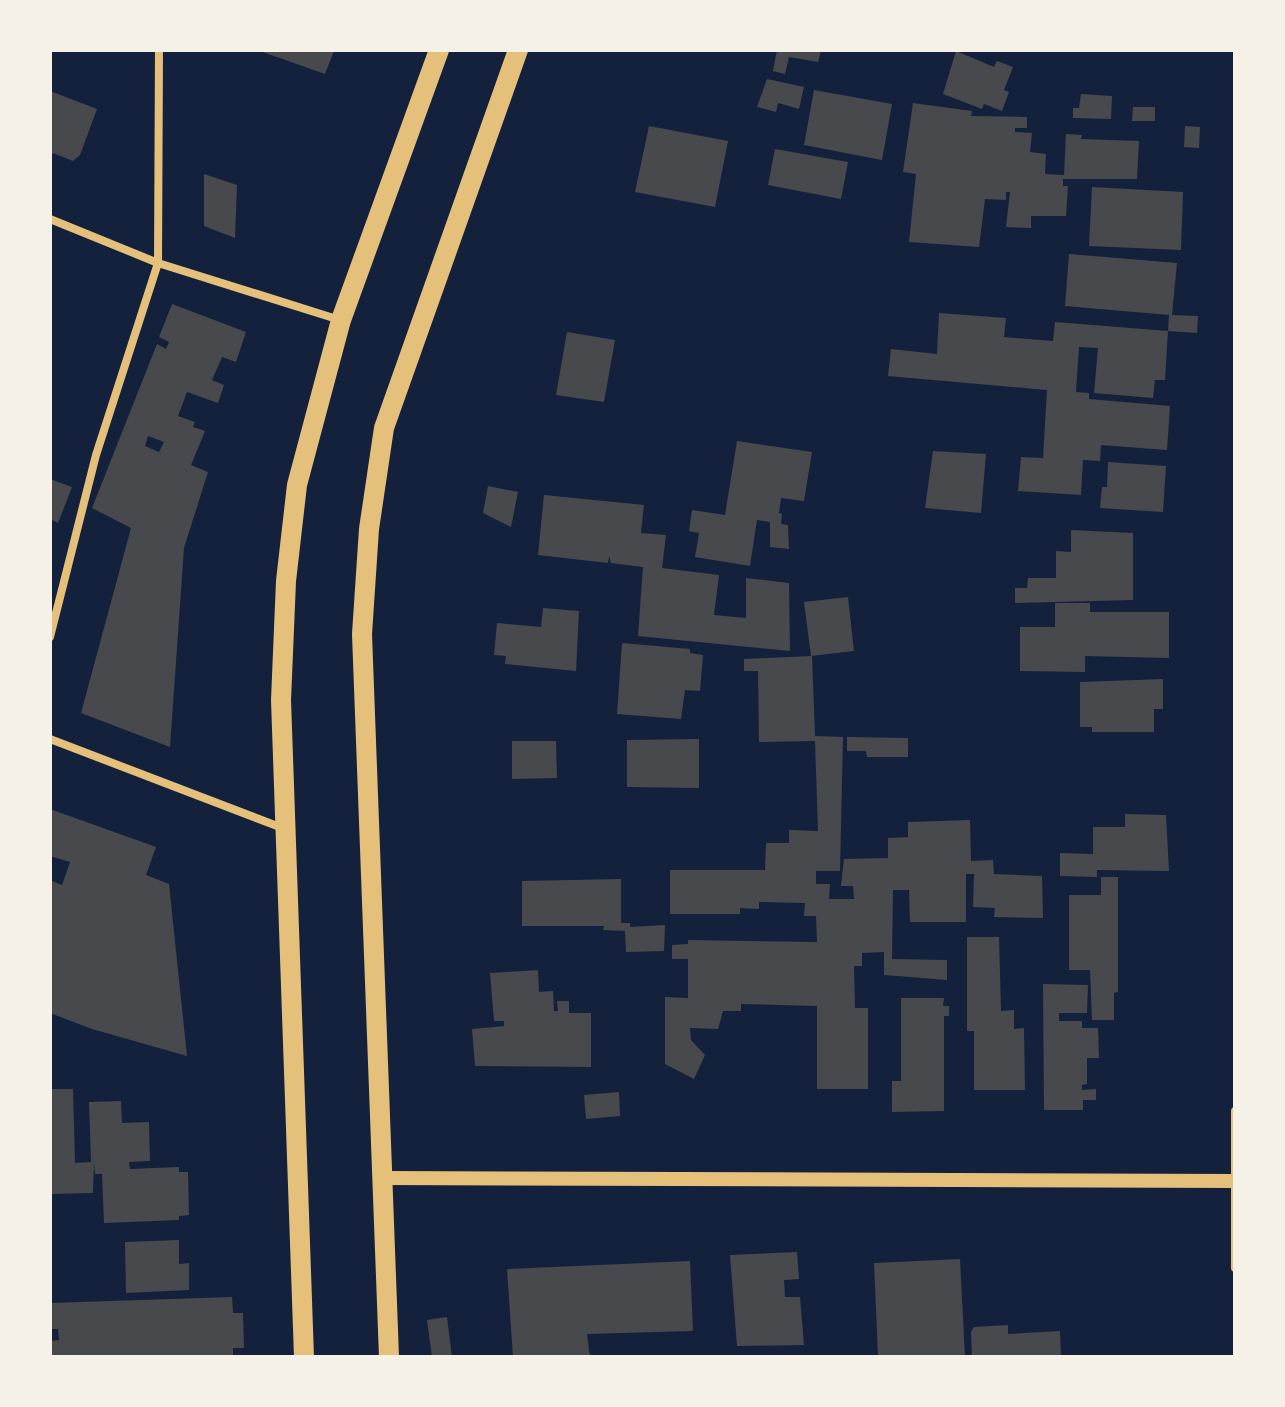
<svg xmlns="http://www.w3.org/2000/svg" width="1285" height="1407" font-family="Inter,sans-serif">
<style>
.building{fill:#48494c;fill-rule:evenodd}
.lines{fill:none;stroke-linecap:round;stroke-linejoin:round}
.minor{stroke:#e5c07b;stroke-width:8}
.tertiary{stroke:#e5c07b;stroke-width:14}
.primary{stroke:#e5c07b;stroke-width:20}
</style>
<rect width="100%" height="100%" fill="#14213d"/>
<path class="building" d="M 257,50 L 333,50 L 334,51 L 325,74 Z
M 777,50 L 821,50 L 818,62 L 789,57 L 785,74 L 773,71 Z
M 956,51 L 994,67 L 997,61 L 1013,67 L 1004,90 L 1009,92 L 1002,111 L 984,104 L 982,109 L 943,94 Z
M 767,79 L 804,87 L 799,109 L 778,103 L 776,112 L 757,107 Z
M 814,90 L 892,104 L 882,160 L 804,145 Z
M 50,91 L 97,109 L 80,155 L 73,161 L 53,153 L 50,157 Z
M 1081,94 L 1112,96 L 1111,119 L 1073,118 L 1073,108 L 1079,108 Z
M 913,103 L 972,111 L 971,116 L 1027,117 L 1027,128 L 1015,128 L 1015,132 L 1032,133 L 1030,152 L 1046,154 L 1045,174 L 1064,175 L 1066,134 L 1082,135 L 1081,139 L 1139,141 L 1137,179 L 1063,179 L 1063,186 L 1068,186 L 1066,216 L 1031,216 L 1031,228 L 1006,227 L 1010,192 L 1006,192 L 1006,200 L 985,199 L 979,247 L 909,242 L 916,174 L 903,172 Z
M 1133,107 L 1155,107 L 1155,121 L 1132,121 Z
M 649,126 L 728,141 L 715,207 L 635,192 Z
M 1185,126 L 1200,127 L 1199,148 L 1184,147 Z
M 775,149 L 848,162 L 841,199 L 768,185 Z
M 204,174 L 237,185 L 235,238 L 204,226 Z
M 1092,187 L 1183,192 L 1181,250 L 1089,246 Z
M 1069,254 L 1177,263 L 1172,315 L 1198,316 L 1197,333 L 1168,331 L 1169,315 L 1065,306 Z
M 172,304 L 246,332 L 236,362 L 222,357 L 212,380 L 224,385 L 218,403 L 187,392 L 178,416 L 195,422 L 193,427 L 205,431 L 191,465 L 208,472 L 184,548 L 170,747 L 81,713 L 131,528 L 92,508 L 157,344 L 166,349 L 169,342 L 159,337 ZM 148,436 L 164,442 L 159,452 L 145,446 Z
M 939,313 L 1006,318 L 1004,337 L 1053,341 L 1055,322 L 1168,331 L 1165,380 L 1155,380 L 1153,398 L 1094,393 L 1098,348 L 1079,347 L 1076,392 L 1089,393 L 1089,399 L 1170,406 L 1167,450 L 1101,445 L 1100,461 L 1083,460 L 1081,495 L 1018,491 L 1021,457 L 1043,458 L 1047,390 L 888,376 L 891,349 L 937,354 Z
M 567,332 L 615,340 L 604,402 L 556,395 Z
M 737,441 L 812,452 L 804,501 L 781,498 L 779,513 L 782,514 L 781,524 L 788,525 L 789,549 L 770,547 L 770,522 L 757,520 L 750,566 L 695,557 L 699,533 L 689,531 L 692,510 L 725,515 Z
M 933,451 L 986,454 L 981,513 L 925,508 Z
M 1108,462 L 1166,466 L 1163,512 L 1100,508 L 1102,487 L 1107,487 Z
M 50,479 L 72,487 L 58,523 L 50,519 Z
M 488,486 L 518,492 L 511,527 L 483,513 Z
M 544,495 L 644,505 L 641,533 L 666,535 L 662,568 L 719,575 L 714,615 L 746,618 L 746,578 L 789,583 L 790,651 L 638,636 L 643,567 L 611,563 L 609,556 L 608,563 L 538,555 Z
M 1071,530 L 1133,533 L 1133,600 L 1015,603 L 1015,588 L 1027,588 L 1028,578 L 1056,578 L 1056,551 L 1071,552 Z
M 848,597 L 854,651 L 811,656 L 804,602 Z
M 1055,603 L 1090,603 L 1090,612 L 1169,612 L 1169,658 L 1085,656 L 1085,672 L 1020,671 L 1020,627 L 1055,627 Z
M 543,608 L 579,611 L 576,671 L 505,664 L 506,656 L 494,655 L 497,623 L 541,627 Z
M 622,643 L 690,649 L 690,653 L 703,655 L 700,691 L 685,690 L 681,719 L 617,714 Z
M 812,656 L 815,736 L 843,737 L 840,871 L 816,871 L 816,884 L 830,884 L 829,899 L 854,899 L 853,886 L 841,886 L 844,859 L 888,858 L 888,838 L 908,837 L 908,822 L 970,820 L 971,861 L 993,860 L 994,874 L 1042,876 L 1043,918 L 994,917 L 995,908 L 973,907 L 974,874 L 966,874 L 966,922 L 910,922 L 909,890 L 893,890 L 892,959 L 947,960 L 947,980 L 884,975 L 884,952 L 862,953 L 862,966 L 854,966 L 855,1008 L 868,1008 L 868,1089 L 817,1089 L 817,1006 L 741,1004 L 741,1011 L 723,1011 L 718,1029 L 690,1028 L 691,1040 L 705,1055 L 694,1079 L 665,1064 L 665,997 L 688,998 L 688,959 L 672,959 L 672,945 L 688,944 L 688,940 L 817,942 L 816,916 L 804,916 L 805,903 L 759,902 L 759,909 L 740,908 L 740,914 L 670,914 L 670,870 L 765,870 L 766,843 L 789,843 L 789,830 L 818,831 L 815,741 L 759,742 L 758,671 L 744,671 L 744,659 Z
M 1163,679 L 1163,709 L 1154,709 L 1154,732 L 1092,732 L 1092,727 L 1080,727 L 1080,682 Z
M 847,737 L 908,738 L 908,757 L 867,757 L 866,751 L 847,751 Z
M 699,739 L 699,788 L 627,787 L 627,740 Z
M 512,741 L 556,741 L 557,778 L 512,779 Z
M 50,809 L 156,847 L 146,875 L 169,884 L 187,1056 L 92,1029 L 50,1013 L 50,880 L 62,885 L 70,862 L 50,856 Z
M 1125,814 L 1166,815 L 1169,871 L 1097,870 L 1097,877 L 1060,876 L 1060,853 L 1093,854 L 1093,827 L 1125,827 Z
M 1101,877 L 1118,877 L 1118,992 L 1114,993 L 1114,1020 L 1092,1020 L 1090,970 L 1069,970 L 1069,895 L 1101,895 Z
M 621,879 L 621,923 L 630,923 L 630,927 L 665,925 L 664,951 L 626,952 L 625,931 L 603,930 L 604,926 L 522,926 L 522,881 Z
M 967,937 L 999,937 L 1001,1011 L 1014,1010 L 1014,1029 L 1024,1028 L 1025,1090 L 974,1090 L 974,1031 L 967,1031 Z
M 538,970 L 539,992 L 553,991 L 554,1011 L 558,1011 L 557,1001 L 569,1001 L 569,1013 L 591,1013 L 591,1067 L 475,1066 L 472,1029 L 504,1026 L 504,1021 L 494,1021 L 490,973 Z
M 1043,984 L 1088,985 L 1087,1013 L 1059,1013 L 1059,1021 L 1082,1021 L 1082,1028 L 1098,1028 L 1099,1058 L 1087,1058 L 1087,1084 L 1082,1085 L 1082,1090 L 1096,1089 L 1096,1100 L 1083,1100 L 1083,1110 L 1044,1110 Z
M 901,998 L 944,998 L 943,1006 L 949,1006 L 949,1016 L 944,1016 L 944,1111 L 892,1112 L 892,1081 L 901,1081 Z
M 50,1089 L 73,1089 L 75,1163 L 91,1162 L 89,1102 L 121,1101 L 122,1123 L 149,1122 L 150,1161 L 129,1162 L 130,1169 L 179,1167 L 179,1172 L 188,1172 L 189,1215 L 179,1216 L 179,1220 L 104,1223 L 102,1174 L 95,1174 L 94,1162 L 93,1193 L 50,1194 Z
M 619,1092 L 620,1116 L 586,1119 L 584,1095 Z
M 179,1240 L 179,1264 L 189,1263 L 189,1290 L 126,1293 L 125,1242 Z
M 797,1252 L 799,1279 L 784,1280 L 785,1297 L 800,1297 L 804,1345 L 737,1346 L 730,1255 Z
M 960,1259 L 965,1357 L 878,1357 L 874,1263 Z
M 690,1261 L 693,1331 L 587,1334 L 590,1357 L 513,1357 L 507,1269 Z
M 232,1297 L 233,1313 L 243,1313 L 244,1348 L 233,1348 L 233,1357 L 50,1357 L 50,1341 L 59,1340 L 58,1329 L 50,1329 L 50,1303 Z
M 447,1317 L 452,1357 L 432,1357 L 427,1320 Z
M 1008,1325 L 1008,1334 L 1060,1331 L 1061,1357 L 972,1357 L 971,1332 L 974,1327 Z"/>
<g class="lines">
<path class="minor" d="M 50,219 L 158,263 L 340,320
M 50,637 L 96,455 L 158,263 L 159,50
M 50,739 L 285,829
M 1235,1111 L 1235,1268"/>
<path class="tertiary" d="M 383,1178 L 1235,1181"/>
<path class="primary" d="M 304,1357 L 281,700 L 286,581 L 297,485 L 341,320 L 439,50
M 389,1357 L 362,634 L 369,529 L 384,428 L 518,50"/>
</g>
<rect width="1285" height="1407" fill="none" stroke="#f6f1e7" stroke-width="104"/>
</svg>
